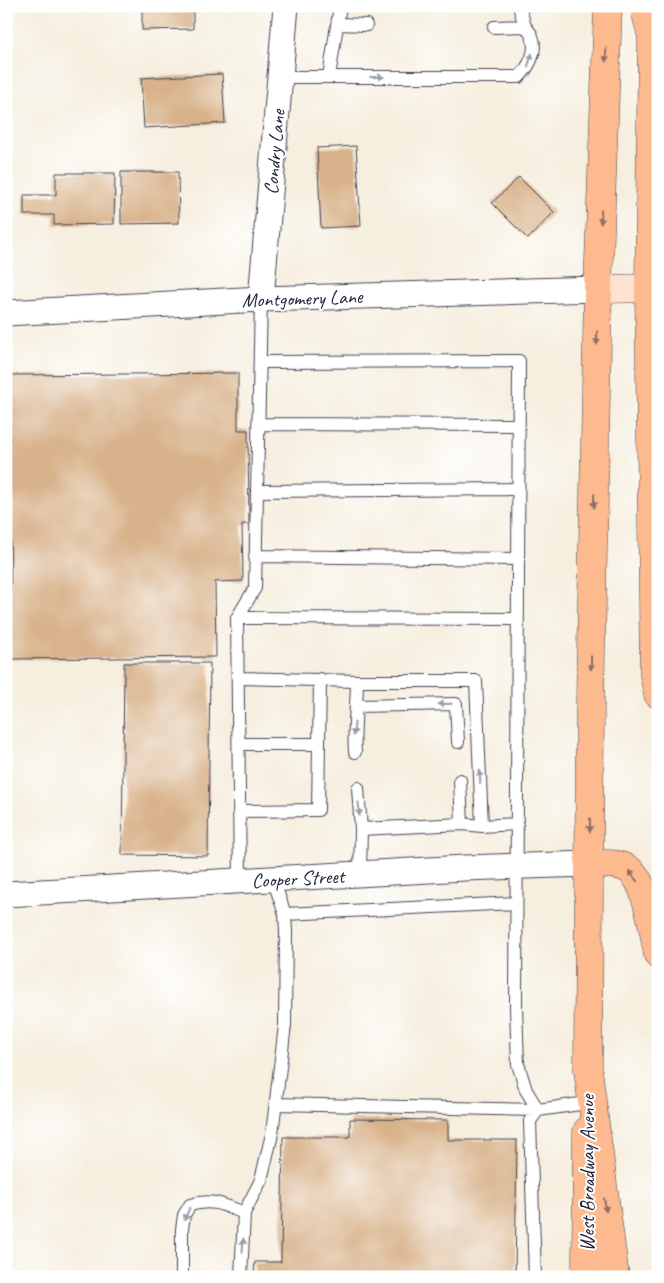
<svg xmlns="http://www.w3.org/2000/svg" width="664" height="1283" font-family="Caveat,sans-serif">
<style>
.building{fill:#d8b28a}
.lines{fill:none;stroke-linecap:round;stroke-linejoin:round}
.service-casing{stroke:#424153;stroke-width:14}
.minor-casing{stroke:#424153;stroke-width:27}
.secondary-casing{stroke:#424153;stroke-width:29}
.primary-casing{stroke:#424153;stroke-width:29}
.trunk-casing{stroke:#424153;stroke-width:29}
.service{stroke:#fff;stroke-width:12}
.minor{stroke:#fff;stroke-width:25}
.secondary{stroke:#fee3d2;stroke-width:28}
.primary{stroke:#fcba8e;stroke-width:28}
.trunk{stroke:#fcba8e;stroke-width:28}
.oneway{fill:#8f6e64}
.oneway2{fill:#9c9ca7}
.labels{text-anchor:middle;stroke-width:4;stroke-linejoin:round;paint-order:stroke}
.street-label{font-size:20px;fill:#22223b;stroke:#fff}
</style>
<rect width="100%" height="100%" fill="#fff"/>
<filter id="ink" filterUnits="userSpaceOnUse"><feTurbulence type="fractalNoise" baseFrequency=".02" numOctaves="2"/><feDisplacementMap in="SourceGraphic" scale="10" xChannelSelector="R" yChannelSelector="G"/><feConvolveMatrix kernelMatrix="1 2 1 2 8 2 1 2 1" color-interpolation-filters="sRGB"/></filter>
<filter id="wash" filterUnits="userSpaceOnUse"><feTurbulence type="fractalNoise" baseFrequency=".0096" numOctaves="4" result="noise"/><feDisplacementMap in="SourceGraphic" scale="20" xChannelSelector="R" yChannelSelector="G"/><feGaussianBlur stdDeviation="1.12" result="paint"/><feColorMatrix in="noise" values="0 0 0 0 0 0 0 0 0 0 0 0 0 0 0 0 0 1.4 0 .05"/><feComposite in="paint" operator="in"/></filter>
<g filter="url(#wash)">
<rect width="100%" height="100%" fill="#f6eede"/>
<g id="blocks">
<path class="building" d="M 142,6 L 193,6 L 193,29 L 142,30 Z
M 222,74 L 225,123 L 144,128 L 141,78 Z
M 356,146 L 361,226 L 321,228 L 317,148 Z
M 121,172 L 178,172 L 179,223 L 121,224 Z
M 56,173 L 115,173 L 114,224 L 54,225 L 54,215 L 24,215 L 24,195 L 56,195 Z
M 519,177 L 554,212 L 528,239 L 492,203 Z
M 238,373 L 238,430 L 248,430 L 249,524 L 242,524 L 243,581 L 215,582 L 216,657 L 11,659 L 10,375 Z
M 124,663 L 210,663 L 208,856 L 122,855 Z
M 350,1119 L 448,1120 L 448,1140 L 517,1140 L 515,1277 L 254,1277 L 255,1262 L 281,1262 L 283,1137 L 350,1137 Z"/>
</g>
</g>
<g filter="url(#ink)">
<use href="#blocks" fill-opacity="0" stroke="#424153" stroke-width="1"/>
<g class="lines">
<defs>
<path id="service" d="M 519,6 L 525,26
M 339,24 L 366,25
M 280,77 L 519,77 C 529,67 538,51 532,36 C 531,33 527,29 525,26 L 494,27
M 329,77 L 340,6
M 260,362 L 519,361 L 516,1007 L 518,1064 L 526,1090 L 538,1110
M 258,424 L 518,425
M 257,491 L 518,489
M 255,556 L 518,559
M 237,618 L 517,619
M 238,678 L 357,681 L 476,681 L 482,826
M 357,706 L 456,704 L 458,742
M 239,744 L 318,744
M 355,752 C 353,728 357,705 357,681
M 460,780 L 462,824
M 358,788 L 361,829
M 239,811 L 318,810 L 320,679
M 360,874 L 361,829 L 462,824 L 482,826 L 516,824
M 240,881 L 237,618 L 255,588 L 261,299
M 285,914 L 516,903
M 276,1104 L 538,1110
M 182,1277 L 182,1229 L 184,1215 L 190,1205 C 212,1198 224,1205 244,1213
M 241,1277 L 244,1213 L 261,1180 L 272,1134 L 285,1025 L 286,932 L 285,914 L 273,879
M 535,1277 L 530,1121 L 538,1110 L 587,1103"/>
<path id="minor" d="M 261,299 L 286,6
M 6,313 L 261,299 L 598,289
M 6,894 L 464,868 L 590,864"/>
<path id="secondary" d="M 598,289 L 658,288"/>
<path id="primary" d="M 586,1277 L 587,1131"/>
<path id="trunk" d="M 608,6 L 598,289 L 590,702 L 588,1070 L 615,1277
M 644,6 L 652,37 L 649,289 L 654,675 L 658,694
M 590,864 C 602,864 616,862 628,869 C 647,880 654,934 658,955"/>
</defs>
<use href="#service" class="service-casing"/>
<use href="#minor" class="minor-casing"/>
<use href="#secondary" class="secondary-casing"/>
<use href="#primary" class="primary-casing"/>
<use href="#trunk" class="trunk-casing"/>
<use href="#service" class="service"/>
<use href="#minor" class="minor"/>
<use href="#secondary" class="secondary"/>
<use href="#primary" class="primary"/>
<use href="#trunk" class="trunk"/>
</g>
<defs><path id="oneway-solid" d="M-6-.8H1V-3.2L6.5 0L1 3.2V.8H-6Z" transform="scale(1.25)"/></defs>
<g class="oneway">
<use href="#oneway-solid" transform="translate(606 55) rotate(92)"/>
<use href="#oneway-solid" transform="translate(601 217) rotate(92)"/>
<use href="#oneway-solid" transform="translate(597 338) rotate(91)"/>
<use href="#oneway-solid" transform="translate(594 501) rotate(91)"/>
<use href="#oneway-solid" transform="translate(591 663) rotate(91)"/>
<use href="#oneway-solid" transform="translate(590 825) rotate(90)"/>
<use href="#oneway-solid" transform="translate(633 876) rotate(-128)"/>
<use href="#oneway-solid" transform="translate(605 1205) rotate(82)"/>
</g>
<g class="oneway2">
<use href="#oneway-solid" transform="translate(530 60) rotate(-71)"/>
<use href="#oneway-solid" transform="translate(377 77)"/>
<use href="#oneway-solid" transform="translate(445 704) rotate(179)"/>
<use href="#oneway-solid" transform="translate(354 729) rotate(95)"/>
<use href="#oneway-solid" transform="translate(480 777) rotate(-92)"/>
<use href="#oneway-solid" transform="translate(359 809) rotate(86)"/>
<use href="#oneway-solid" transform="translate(187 1214) rotate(112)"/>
<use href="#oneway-solid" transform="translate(243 1245) rotate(-86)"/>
</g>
</g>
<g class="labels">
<g class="street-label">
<text transform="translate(274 152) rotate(-85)" y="7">Condry Lane</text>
<text transform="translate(302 298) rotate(-2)" y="7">Montgomery Lane</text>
<text transform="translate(298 878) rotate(-3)" y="7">Cooper Street</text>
<text transform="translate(587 1173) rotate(-90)" y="7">West Broadway Avenue</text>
</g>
</g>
<rect width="664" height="1283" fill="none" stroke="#fff" stroke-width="25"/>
</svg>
